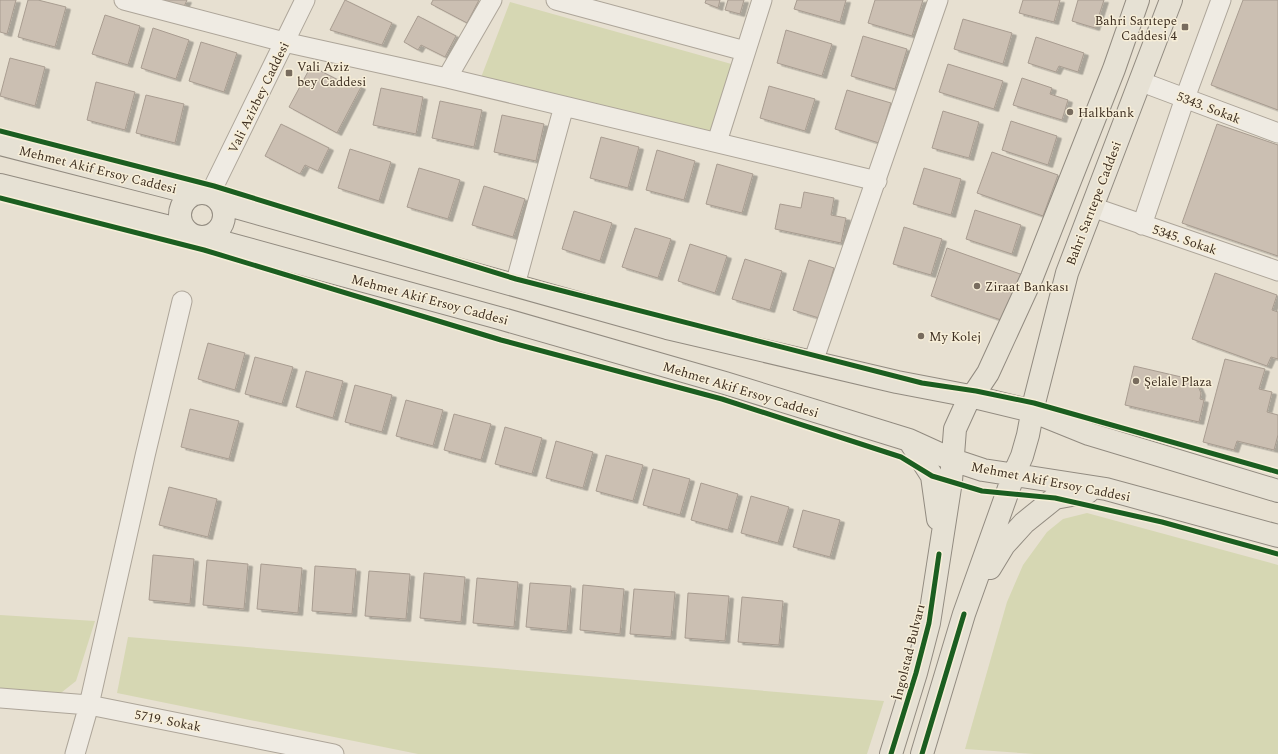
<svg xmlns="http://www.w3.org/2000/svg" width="1278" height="754" font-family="Spectral,serif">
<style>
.green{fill:#d6d7b3}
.building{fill:#cbbfb2;stroke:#a89c90;filter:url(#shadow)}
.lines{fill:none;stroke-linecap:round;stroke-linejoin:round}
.minor-casing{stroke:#ada599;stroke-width:21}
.major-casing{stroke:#928b80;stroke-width:24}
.minor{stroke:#efebe3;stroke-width:19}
.major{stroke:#e6e1d4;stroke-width:22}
.cycleway-casing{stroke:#f7eed8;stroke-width:8}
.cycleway{stroke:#1b5e20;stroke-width:5}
.poi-dot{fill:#786c5e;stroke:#f7eed8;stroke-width:1.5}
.labels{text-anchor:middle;stroke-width:3;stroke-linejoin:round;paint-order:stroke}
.poi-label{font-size:13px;fill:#3d2e20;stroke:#f7eed8;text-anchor:start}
.street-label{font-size:13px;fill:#3d2e20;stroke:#f7eed8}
</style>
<defs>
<filter id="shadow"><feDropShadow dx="4.5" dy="2.5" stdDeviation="0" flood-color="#0004"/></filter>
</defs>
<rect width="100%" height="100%" fill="#e7e0d1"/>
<path class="green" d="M 510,2 L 735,65 L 716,134 L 480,80 Z
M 1087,513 L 1278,565 L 1278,754 L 1034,754 L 965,749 L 1007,602 L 1023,565 L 1047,532 L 1063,519 Z
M 0,615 L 95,621 L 76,681 L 57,696 L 0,691 Z
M 128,637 L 884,701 L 867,754 L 418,754 L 117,693 Z"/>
<path class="building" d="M 0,0 L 16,0 L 7,34 L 0,32 Z
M 28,0 L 38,0 L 66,7 L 55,47 L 18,37 Z
M 163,0 L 187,0 L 183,9 Z
M 345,0 L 392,23 L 382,45 L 330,30 Z
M 433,0 L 479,0 L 467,23 L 431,4 Z
M 706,0 L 720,0 L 718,8 L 705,3 Z
M 728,0 L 744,0 L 740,14 L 725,10 Z
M 797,0 L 846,0 L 840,22 L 794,9 Z
M 875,0 L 923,0 L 912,36 L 868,23 Z
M 1023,0 L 1060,0 L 1054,22 L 1019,13 Z
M 1078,0 L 1104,0 L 1095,28 L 1072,21 Z
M 1243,0 L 1278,0 L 1278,110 L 1211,85 Z
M 105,15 L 140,26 L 128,65 L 92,54 Z
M 418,16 L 456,36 L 445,57 L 421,45 L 418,50 L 404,42 Z
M 963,19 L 1012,33 L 1003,64 L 954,49 Z
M 153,28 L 189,40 L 176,79 L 141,68 Z
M 786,30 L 832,44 L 822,76 L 777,63 Z
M 863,36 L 907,49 L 895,89 L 851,76 Z
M 1036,37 L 1084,53 L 1078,72 L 1059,66 L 1056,72 L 1028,63 Z
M 201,42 L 237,53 L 224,92 L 189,81 Z
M 10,58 L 45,67 L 35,106 L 0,96 Z
M 948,64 L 1003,81 L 994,109 L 939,92 Z
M 311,66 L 344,83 L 346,79 L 361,87 L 337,133 L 289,107 Z
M 1022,78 L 1052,88 L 1050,94 L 1068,100 L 1062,120 L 1013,105 Z
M 96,82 L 135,92 L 125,130 L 87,120 Z
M 769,86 L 815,99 L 805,131 L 760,118 Z
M 381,88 L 423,97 L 416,134 L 373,125 Z
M 847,90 L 891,103 L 879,143 L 835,129 Z
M 146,95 L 184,104 L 175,143 L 136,133 Z
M 440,101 L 482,110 L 474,147 L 432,138 Z
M 943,111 L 979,122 L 969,158 L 932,148 Z
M 502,115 L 544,124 L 536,161 L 494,152 Z
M 1011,121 L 1057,136 L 1048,165 L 1002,150 Z
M 281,124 L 329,148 L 318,171 L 305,165 L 300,174 L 265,156 Z
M 1217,124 L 1278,145 L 1278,256 L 1182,223 Z
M 601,137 L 639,147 L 628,188 L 590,178 Z
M 350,149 L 391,162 L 379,201 L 338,188 Z
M 657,150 L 695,161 L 684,200 L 646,190 Z
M 992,152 L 1058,175 L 1043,216 L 977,193 Z
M 717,164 L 753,174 L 742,213 L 706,204 Z
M 419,168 L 460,180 L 448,219 L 407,207 Z
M 924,168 L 961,179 L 951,215 L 913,204 Z
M 484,186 L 525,199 L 513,237 L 472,225 Z
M 804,192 L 834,198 L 831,215 L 846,218 L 841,243 L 775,229 L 780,204 L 801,208 Z
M 975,210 L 1021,225 L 1012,254 L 966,239 Z
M 574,211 L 612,223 L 600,261 L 562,249 Z
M 904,227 L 942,239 L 931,275 L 893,264 Z
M 635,228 L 671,239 L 658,278 L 622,267 Z
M 690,244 L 727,256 L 715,293 L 678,281 Z
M 947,248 L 1023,275 L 1007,322 L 931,296 Z
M 745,259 L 782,271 L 770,310 L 732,299 Z
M 809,260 L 834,268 L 819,318 L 793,310 Z
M 1215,273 L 1277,295 L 1272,310 L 1278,312 L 1278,359 L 1271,357 L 1267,366 L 1192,339 Z
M 208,343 L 245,353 L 235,390 L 198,379 Z
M 255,357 L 293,367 L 282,404 L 245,394 Z
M 1225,359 L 1265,369 L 1259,389 L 1272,392 L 1267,412 L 1278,415 L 1278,435 L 1274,450 L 1237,441 L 1234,450 L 1203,442 Z
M 1134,366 L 1190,379 L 1189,382 L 1198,386 L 1201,393 L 1200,399 L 1204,400 L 1199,422 L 1125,405 Z
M 306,371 L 343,381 L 333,418 L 296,407 Z
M 355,385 L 392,395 L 382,432 L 345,422 Z
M 406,400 L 443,410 L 433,446 L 396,436 Z
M 190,409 L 239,421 L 229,459 L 181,447 Z
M 454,414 L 491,424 L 481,460 L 444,450 Z
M 505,427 L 542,438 L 532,474 L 495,464 Z
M 556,441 L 593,452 L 583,488 L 546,478 Z
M 606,455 L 643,465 L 633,501 L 596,491 Z
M 653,469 L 690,479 L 680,515 L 643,505 Z
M 701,483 L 738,494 L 728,530 L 691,520 Z
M 169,487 L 217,499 L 208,537 L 159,525 Z
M 751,496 L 789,507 L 778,543 L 741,533 Z
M 803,510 L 840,520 L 830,557 L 793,547 Z
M 153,555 L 194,559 L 190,604 L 149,600 Z
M 207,560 L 248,564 L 244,609 L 203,605 Z
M 261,564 L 302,568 L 298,613 L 257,609 Z
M 315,566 L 356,569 L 352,614 L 312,611 Z
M 369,571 L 410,574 L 406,619 L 365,616 Z
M 424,573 L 465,577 L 461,622 L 420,618 Z
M 477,578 L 518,582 L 514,627 L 473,623 Z
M 530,583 L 571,586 L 567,631 L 526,627 Z
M 583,585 L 624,589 L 620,634 L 580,630 Z
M 634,589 L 675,592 L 671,637 L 630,634 Z
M 688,593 L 729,596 L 725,641 L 685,638 Z
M 742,597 L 783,601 L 779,645 L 738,642 Z"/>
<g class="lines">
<defs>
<path id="minor" d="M 124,0 L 284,42 L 447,78 L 877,181
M 556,0 L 745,51
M 447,78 L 492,0
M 1139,81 L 1278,133
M 717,142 L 762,0
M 210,194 L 305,0
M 1092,207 L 1278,271
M 1142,225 L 1185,98 L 1221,0
M 515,285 L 564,106
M 813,362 L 938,0
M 0,698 L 89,705 L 334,754
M 75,754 L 89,705 L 145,456 L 182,301"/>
<path id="major" d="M 0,144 L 195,194
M 0,185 L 186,231
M180 215a22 22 0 1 1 44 0a22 22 0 1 1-44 0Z
M 221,203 L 667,328 L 897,382 L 970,396 L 1032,411 L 1089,434 L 1278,491
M 204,237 L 499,318 L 725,383 L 909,440 L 953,460 L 983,470 L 1106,489 L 1278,536
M 909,440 L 932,476 L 938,519
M 990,568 L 1004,545 L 1024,523 L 1055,498 L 1088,492
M 891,754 L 916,673 L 929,623 L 951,481 L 955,429 L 970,396 L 976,391 L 988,373 L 1032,277 L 1114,69 L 1138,0
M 922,754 L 964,614 L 1014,474 L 1022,456 L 1028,435 L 1034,403 L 1067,273 L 1171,0"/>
</defs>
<use href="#minor" class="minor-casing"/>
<use href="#major" class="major-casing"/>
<use href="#minor" class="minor"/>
<use href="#major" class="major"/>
<defs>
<path id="cycleway" d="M 0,131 L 214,186 L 516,279 L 922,383 L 976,391 L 1034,403 L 1278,472
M 0,198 L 204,250 L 501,340 L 722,399 L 901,457 L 932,476 L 982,491 L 1055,498 L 1162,522 L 1278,554
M 891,754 L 916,673 L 929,623 L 939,554
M 922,754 L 964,614"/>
</defs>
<use href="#cycleway" class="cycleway-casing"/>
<use href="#cycleway" class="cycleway"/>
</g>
<g class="poi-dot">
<rect x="1181" y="23" width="8" height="8" rx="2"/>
<rect x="285" y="69" width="8" height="8" rx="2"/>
<circle cx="1070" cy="112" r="4"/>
<circle cx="977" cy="286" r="4"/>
<circle cx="921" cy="336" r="4"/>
<circle cx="1136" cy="381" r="4"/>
</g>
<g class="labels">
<g class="poi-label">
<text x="1177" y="25" text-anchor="end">Bahri Sarıtepe<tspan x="1177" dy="15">Caddesi 4</tspan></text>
<text x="297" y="71">Vali Aziz<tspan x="297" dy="15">bey Caddesi</tspan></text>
<text x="1078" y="117">Halkbank</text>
<text x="985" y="291">Ziraat Bankası</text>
<text x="929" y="341">My Kolej</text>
<text x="1144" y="386">Şelale Plaza</text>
</g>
<g class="street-label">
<text transform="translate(258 97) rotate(-64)" y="5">Vali Azizbey Caddesi</text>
<text transform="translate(1209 107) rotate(21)" y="5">5343. Sokak</text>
<text transform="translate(98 169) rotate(14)" y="5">Mehmet Akif Ersoy Caddesi</text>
<text transform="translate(1093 203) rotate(-69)" y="5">Bahri Sarıtepe Caddesi</text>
<text transform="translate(1185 239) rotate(19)" y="5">5345. Sokak</text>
<text transform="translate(430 299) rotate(15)" y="5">Mehmet Akif Ersoy Caddesi</text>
<text transform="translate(741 389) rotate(17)" y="5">Mehmet Akif Ersoy Caddesi</text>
<text transform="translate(1051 481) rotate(11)" y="5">Mehmet Akif Ersoy Caddesi</text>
<text transform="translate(908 652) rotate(-76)" y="5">İngolstad Bulvarı</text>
<text transform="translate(168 720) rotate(11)" y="5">5719. Sokak</text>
</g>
</g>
</svg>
